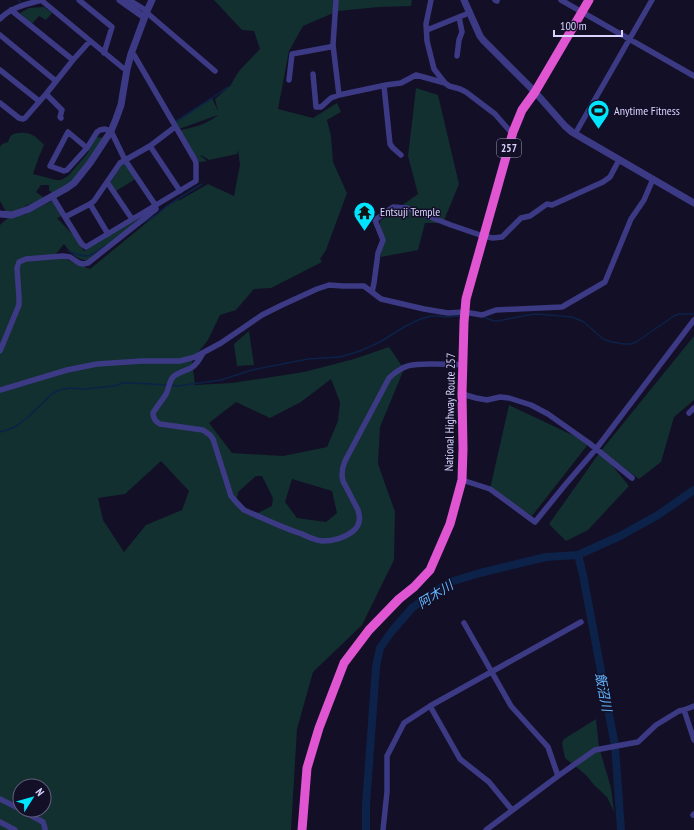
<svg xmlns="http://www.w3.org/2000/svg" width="694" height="830" font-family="'PT Sans Narrow','Noto Sans JP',sans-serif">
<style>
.green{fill:#12302f;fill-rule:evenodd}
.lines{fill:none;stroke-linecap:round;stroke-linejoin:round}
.stream{stroke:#0c2248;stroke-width:1.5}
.river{stroke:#0c2248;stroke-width:8}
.minor{stroke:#3d3a85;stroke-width:5.5}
.tertiary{stroke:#3d3a85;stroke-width:7}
.trunk{stroke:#e055d1;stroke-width:9}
.labels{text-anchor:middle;stroke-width:3;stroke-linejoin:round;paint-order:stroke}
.shield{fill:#130f26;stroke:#9e99be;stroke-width:1}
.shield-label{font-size:11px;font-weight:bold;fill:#d9d4ff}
.poi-label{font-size:12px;fill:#d9d4ff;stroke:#130f26;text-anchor:start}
.street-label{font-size:12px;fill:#d9d4ff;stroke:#130f26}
.water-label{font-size:13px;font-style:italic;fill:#62b6ff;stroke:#130f26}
</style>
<rect width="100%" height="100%" fill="#130f26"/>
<path class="green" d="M 214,0 L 412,0 L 411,6 L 379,7 L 338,11 L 303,26 L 289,51 L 278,109 L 313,118 L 337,103 L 341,112 L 327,120 L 331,136 L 333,162 L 347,193 L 326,250 L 320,259 L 322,262 L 271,288 L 254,289 L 236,310 L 220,315 L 208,340 L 192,360 L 195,385 L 232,383 L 304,372 L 354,359 L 389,347 L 404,369 L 380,427 L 378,464 L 395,512 L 394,560 L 362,625 L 313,672 L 297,729 L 291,830 L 0,830 L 0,225 L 9,217 L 0,201 L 0,147 L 2,144 L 8,142 C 10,136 12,133 19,133 C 32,132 36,137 44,145 L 38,159 L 33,174 L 56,180 L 61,180 L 68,176 L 87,154 L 97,137 L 104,138 L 74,181 L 53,194 L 49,190 L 49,185 L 41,185 L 36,192 L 43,197 L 41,199 L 19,209 L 23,215 L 24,215 L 52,201 L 62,216 L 57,218 L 75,237 L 84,251 L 147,213 L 89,260 C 77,261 71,253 64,244 L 55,255 L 90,269 L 167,206 L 175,201 L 180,200 L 208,184 L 234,196 L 240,165 L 238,150 L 237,154 L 209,160 L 201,155 L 200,157 L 201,156 L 207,161 L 200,162 L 197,161 L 198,158 L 196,157 L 180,130 C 193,128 207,124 218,115 L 179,129 L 175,123 L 212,98 L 218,111 L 215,99 L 230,86 L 239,71 L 260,49 L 254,31 L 242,30 ZM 331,379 L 340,402 L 338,421 L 327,447 L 283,456 L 232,453 L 209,423 L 236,402 L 270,418 L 301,402 ZM 161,461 L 189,491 L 182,510 L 146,525 L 124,552 L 103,520 L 98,498 L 125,494 ZM 256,476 L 262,476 L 273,498 L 272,506 L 256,514 L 249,512 L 237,498 L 238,492 ZM 292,479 L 332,491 L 337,513 L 326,522 L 297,518 L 285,502 ZM 20,786 L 44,786 L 44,810 L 20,810 Z
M 44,7 L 52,13 L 46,20 L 39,16 L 32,24 L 20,13 L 29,8 Z
M 416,88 L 438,95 L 459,184 L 443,223 L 425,223 L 418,250 L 381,257 L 380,221 L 418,194 L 408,156 Z
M 123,163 L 127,164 L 137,178 L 116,191 L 111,184 L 111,181 Z
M 249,331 L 254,365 L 237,366 L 234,344 Z
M 694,336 L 694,400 L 674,417 L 661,462 L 639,479 L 602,453 L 629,486 L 588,530 L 566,541 L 549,524 L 600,452 Z
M 509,405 L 589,443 L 532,516 L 490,489 Z
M 596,719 L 599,747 L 611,788 L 614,812 L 607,797 L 594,785 L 586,775 L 565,758 L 562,743 L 564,739 Z"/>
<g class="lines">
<path class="stream" d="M 19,0 L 20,2
M 175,122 L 212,98 L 228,87
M 142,223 L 155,216 L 167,206 L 202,184
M 69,251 C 89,260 89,256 107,245
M 484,317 L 494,321 L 498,321 L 528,315 L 537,314 L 572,317 L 584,322 L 603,339 L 612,342 L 624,344 L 631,344 L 636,342 L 674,316 L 679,314 L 694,314
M 170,385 L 178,386 L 221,380 L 252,370 L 308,359 L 340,357 L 360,351 L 380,342 L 404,327 L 418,320 L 431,316 L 438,316 L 447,317 L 460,316
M 0,431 L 2,432 L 15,427 L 27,418 L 53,393 L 60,390 L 69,388 L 85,389 L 114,386 L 123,383 L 133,383 L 167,385"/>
<path class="river" d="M 578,555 L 583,575 L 615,746 L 621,830
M 366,830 L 366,805 L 376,667 L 380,648 L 392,631 L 413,607 L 435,592 L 450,582 L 480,573 L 546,557 L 578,555 L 620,536 L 658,515 L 694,490"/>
<path class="minor" d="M 41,0 L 123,68 L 127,69
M 79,0 L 112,27 L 104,53
M 129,0 L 147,11
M 336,0 L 333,45 L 339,95
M 431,0 L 426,24 L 427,41 L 434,69 L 445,83
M 495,0 L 497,1
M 561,0 L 694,76
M 11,10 L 73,60
M 146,12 L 215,71
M 0,19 C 11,7 27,4 42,0
M 427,30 L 459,17 L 469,13
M 0,35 L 56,81
M 457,56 L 459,40 L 462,32 L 459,17
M 0,70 L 39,101
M 313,74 L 316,107 L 321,107 L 331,98 L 339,95 L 386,85 L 401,83 L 416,75 L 445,83 L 449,86 L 460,89 L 466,92 L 495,114 L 509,130 L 513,132
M 289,80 L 292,54 L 330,47 L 333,45
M 384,86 L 390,144 L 393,148 L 401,155
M 46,94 L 62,110 L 60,117 L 61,118
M 0,103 L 19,118 L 23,119 L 25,118 L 46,94 L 73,60 L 90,41
M 575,134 L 652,0
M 150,146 L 180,191
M 87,148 L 68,132 L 50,166 L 64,171 L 67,170 L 87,148 L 97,132 L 100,130 L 105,129 L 111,131 L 125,160 L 156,206
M 107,182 L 132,219
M 52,196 L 81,243 L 83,245 L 86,247 L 196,181 L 196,163 L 195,160 L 134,55 L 131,54
M 90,204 L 108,234
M 65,217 L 90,204 L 94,201 L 120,163 L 150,146 L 175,127
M 372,292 L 374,283 L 378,253 L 383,240 L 375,220 L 393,207 L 407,208 L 451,225 L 483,236 L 493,238 L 502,237 L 521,218 L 530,216 L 547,204 L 552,205 L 603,182 L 610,177 L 619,160
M 0,351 L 19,305 L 19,297 L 17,268 L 19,262 L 26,259 L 63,256 L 70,257 L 79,263 L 83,264 L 88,263 L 156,209
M 203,353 C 200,359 196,365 191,368 C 185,371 178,372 173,377 C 169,381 169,389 166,394 C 162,401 157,406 153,413 C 153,418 156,422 160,424 L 203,430 L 210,435 L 213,439 L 231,496 L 237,503 L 244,510 C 263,518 282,528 302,534 C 308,537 315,540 322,541 C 332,541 344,538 352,532 C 359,527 361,519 358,510 L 343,481 C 341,474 342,468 345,461 L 389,378 C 405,363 414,364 434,364 C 443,364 453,364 463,365
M 0,390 L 67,370 L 97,364 L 142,361 L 180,361 L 195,357 L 221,343 L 262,315 L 282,305 L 317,289 L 329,285 L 343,286 L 364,286 L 381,299 L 424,309 L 448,313 L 464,312 L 482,315 L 496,310 L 562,307 L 605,282 L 631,219 L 644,200 L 653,179
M 462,394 L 476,398 L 487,400 L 500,397 L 509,398 L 531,405 L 548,414 L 589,443 L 632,478
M 689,413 L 694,408
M 462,480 L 490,489 L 535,522 L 565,485 L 596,449 L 694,320
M 464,623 L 511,706 L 548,747 L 558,776
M 430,706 L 460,759 L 489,782 L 512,810
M 684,710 L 694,740
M 0,799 L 20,809
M 21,810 L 43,822 L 45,828 L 45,830
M 693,815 L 694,814
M 0,822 L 15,830
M 383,830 L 387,792 L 387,756 L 404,723 L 430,706 L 581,622
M 486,830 L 558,776 L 595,750 L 638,742 L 656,725 L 679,711 L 684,710 L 694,706"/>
<path class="tertiary" d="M 120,0 L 144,17
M 464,0 L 480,36 L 483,40 L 535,92 L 565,126 L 572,132 L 582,138 L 694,203
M 0,214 L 12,215 L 29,209 L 67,188 L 74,183 L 90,163 L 111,131 L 116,119 L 121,105 L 127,69 L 131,54 L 147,11 L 152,0"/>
<path class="trunk" d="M 302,830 L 307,768 L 319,728 L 344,663 L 369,630 L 399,599 L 414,587 L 430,570 L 450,524 L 462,480 L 463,449 L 462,394 L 464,322 L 466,299 L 513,132 L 522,110 L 535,92 L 589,0"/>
</g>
<defs>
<symbol id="stadium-pin" viewBox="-11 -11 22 30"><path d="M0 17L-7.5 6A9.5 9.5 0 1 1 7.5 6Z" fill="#00e5ff" stroke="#130f26"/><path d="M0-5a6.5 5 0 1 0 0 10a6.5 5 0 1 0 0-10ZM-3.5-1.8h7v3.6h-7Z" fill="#111"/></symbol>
<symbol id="temple-pin" viewBox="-11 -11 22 30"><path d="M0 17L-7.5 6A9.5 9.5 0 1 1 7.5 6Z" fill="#00e5ff" stroke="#130f26"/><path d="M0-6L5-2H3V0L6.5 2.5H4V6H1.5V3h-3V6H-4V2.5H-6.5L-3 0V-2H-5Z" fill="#111"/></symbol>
</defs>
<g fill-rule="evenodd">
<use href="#stadium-pin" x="586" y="98" width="25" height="34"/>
<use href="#temple-pin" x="352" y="200" width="25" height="34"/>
</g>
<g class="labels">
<rect class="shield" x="497" y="139" width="24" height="18" rx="3"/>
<g class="shield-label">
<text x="509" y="152">257</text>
</g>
<g class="poi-label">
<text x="614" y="115">Anytime Fitness</text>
<text x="380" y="216">Entsuji Temple</text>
</g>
<g class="street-label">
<text transform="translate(450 412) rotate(-89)" y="4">National Highway Route 257</text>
</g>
<g class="water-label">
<text transform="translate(435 594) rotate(-33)" y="5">阿木川</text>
<text transform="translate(604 692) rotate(79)" y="5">飯沼川</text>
</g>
</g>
<g transform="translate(32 798) rotate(53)"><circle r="19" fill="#130f26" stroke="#625e7d"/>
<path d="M0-3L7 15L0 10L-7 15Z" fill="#00e5ff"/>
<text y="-6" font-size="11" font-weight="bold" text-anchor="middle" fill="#d9d4ff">N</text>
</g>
<path d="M554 30v6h68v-6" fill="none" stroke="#d9d4ff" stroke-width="2"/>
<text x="560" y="30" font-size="12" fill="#d9d4ff" stroke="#130f26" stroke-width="3" paint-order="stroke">100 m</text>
</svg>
